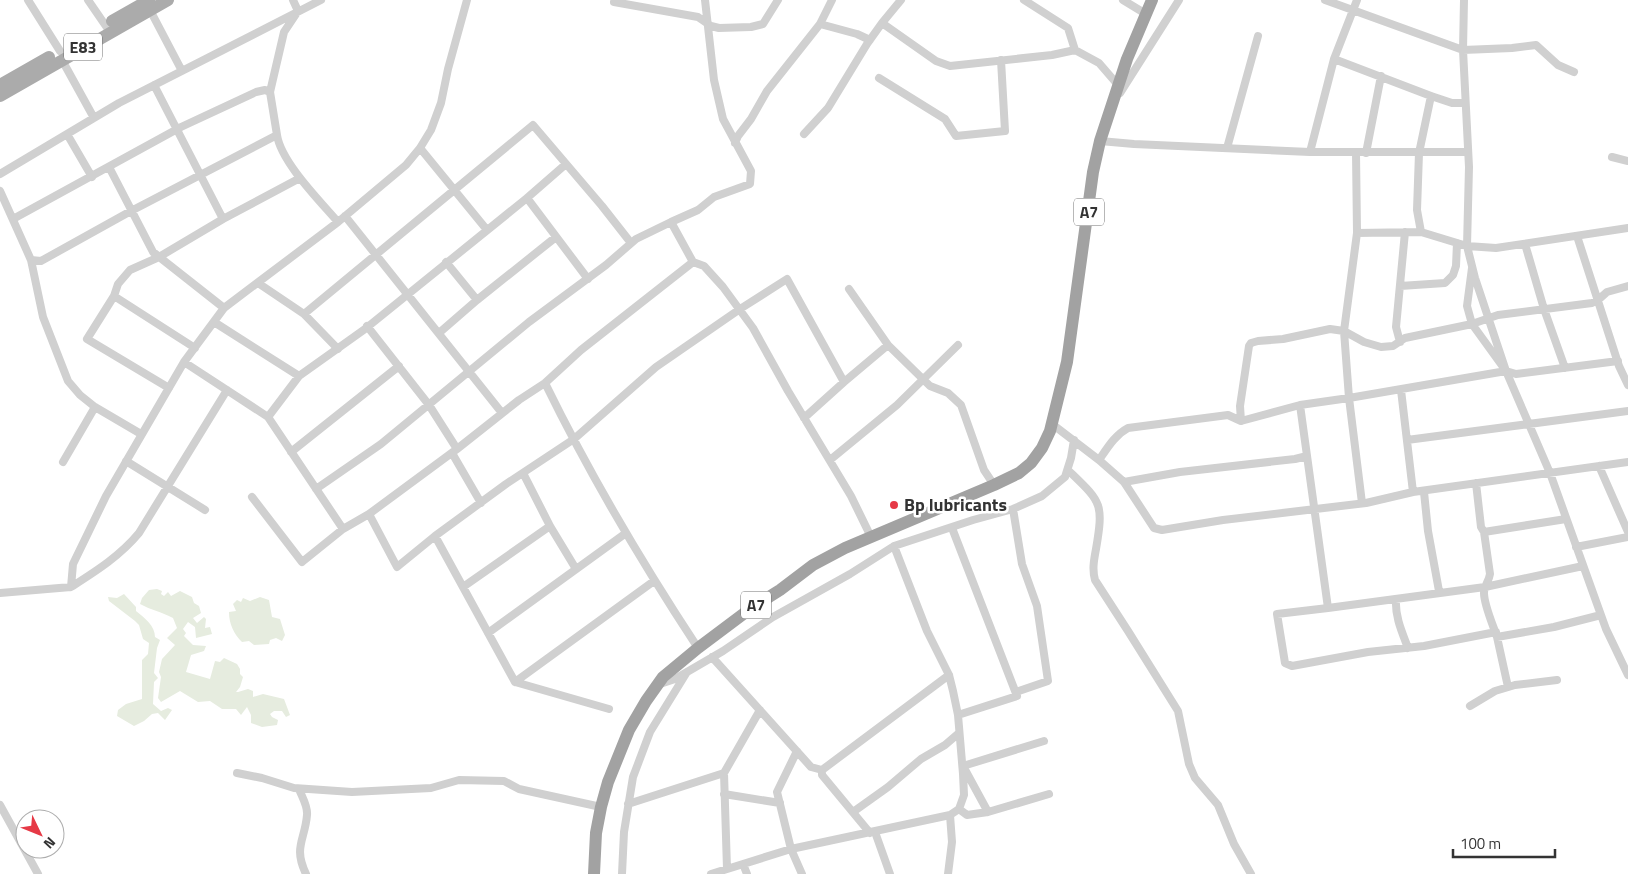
<svg xmlns="http://www.w3.org/2000/svg" width="1628" height="874" font-family="'Titillium Web',sans-serif">
<style>
.green{fill:#e6ecdf}
.lines{fill:none;stroke-linecap:round;stroke-linejoin:round}
.minor{stroke:#d0d0d0;stroke-width:8}
.primary{stroke:#ababab;stroke-width:12}
.trunk{stroke:#a2a2a2;stroke-width:12}
.poi-dot{fill:#e63946;stroke:#fff;stroke-width:2}
.labels{text-anchor:middle;stroke-width:5;stroke-linejoin:round;paint-order:stroke}
.shield{fill:#fff;stroke:#707070;stroke-width:1}
.shield-label{font-size:16px;font-weight:bold;fill:#333}
.poi-label{font-size:18px;font-weight:bold;fill:#333;stroke:#fff;text-anchor:start}
</style>
<rect width="100%" height="100%" fill="#fff"/>
<path class="green" d="M 157,589 L 162,591 L 161,594 L 164,596 L 168,592 L 171,596 L 180,591 L 192,597 L 194,603 L 199,606 L 201,613 L 193,618 L 197,623 L 204,617 L 206,619 L 205,628 L 210,627 L 212,634 L 196,638 L 195,627 L 188,622 L 183,629 L 186,633 L 184,636 L 193,645 L 206,646 L 204,651 L 191,655 L 186,672 L 210,679 L 215,661 L 220,662 L 224,658 L 237,664 L 240,669 L 240,674 L 243,677 L 240,687 L 236,692 L 238,692 L 248,689 L 253,691 L 253,697 L 263,694 L 284,699 L 290,715 L 286,717 L 282,711 L 274,711 L 270,714 L 272,717 L 278,720 L 277,725 L 262,727 L 251,723 L 251,715 L 247,707 L 241,715 L 236,709 L 222,709 L 210,701 L 198,702 L 180,691 L 161,702 L 158,698 L 161,677 L 159,672 L 162,659 L 175,645 L 167,638 L 177,628 L 173,618 C 162,612 151,610 140,604 L 142,598 L 149,590 Z
M 124,594 L 136,607 L 136,611 C 145,618 155,626 155,637 L 160,640 L 157,648 L 154,673 L 158,678 L 154,682 L 153,704 L 161,711 L 168,708 L 172,710 L 165,720 L 158,713 L 152,714 L 144,721 L 134,726 L 117,716 L 118,710 L 126,704 L 142,699 L 142,660 L 148,654 L 149,643 L 143,639 L 139,625 L 135,621 L 109,601 L 108,597 L 117,598 Z
M 260,597 L 269,600 L 272,617 L 280,619 L 285,635 L 282,641 L 276,638 L 270,640 L 269,644 L 254,645 L 249,641 L 242,642 C 234,634 229,624 229,612 L 236,611 L 233,604 L 237,600 L 241,602 L 243,598 L 250,601 Z"/>
<g class="lines">
<path class="minor" d="M 28,0 L 60,51
M 88,0 L 110,32
M 1024,0 L 1068,28 L 1075,50 L 1099,63 L 1118,85
M 1123,0 L 1146,14
M 1325,0 L 1463,50 L 1512,48 L 1536,45 L 1558,65 L 1574,72
M 1464,0 L 1463,50 L 1469,167 L 1467,246 L 1475,278 L 1506,371 L 1550,473 L 1606,629 L 1628,675
M 614,2 L 698,17 L 711,26 L 719,28 L 751,27 L 763,24 L 778,0
M 150,10 L 182,71
M 882,23 L 936,61 L 950,66 L 1052,55 L 1075,50
M 820,24 L 832,0
M 1334,59 L 1431,96 L 1452,103 L 1465,103
M 62,60 L 94,118
M 879,78 L 945,119 L 956,136 L 1005,131 L 1001,60
M 154,85 L 223,219 L 300,178
M 1120,93 L 1179,0
M 67,134 L 92,177
M 804,134 L 828,108 L 867,44 L 882,23 L 901,0
M 277,135 C 281,162 320,201 338,222
M 1100,141 L 1134,144 L 1310,152 L 1468,152
M 735,143 L 738,136 L 751,119 L 767,91 L 820,24 L 857,34 L 870,40
M 420,148 L 487,230
M 1227,148 L 1258,36
M 1310,152 L 1334,59 L 1357,0
M 1356,153 L 1357,233 L 1344,331 L 1349,398 L 1362,503
M 1366,153 L 1381,76
M 1612,157 L 1628,161
M 109,167 L 153,252 L 224,308
M 0,174 L 119,103 L 321,0
M 0,191 L 31,260 L 43,317 L 68,381 L 80,395 L 95,407 L 141,434
M 527,198 L 588,279
M 345,216 L 502,413
M 13,219 L 181,127 L 256,92 L 265,90 L 270,92
M 1421,232 L 1417,210 L 1419,153 L 1431,96
M 1357,233 L 1421,232 L 1467,246 L 1496,248 L 1628,228
M 1577,236 L 1619,366 L 1628,385
M 1525,244 L 1544,309 L 1565,368
M 31,260 L 41,261 L 131,211 L 277,135 L 270,92 L 284,32 L 298,11 L 293,0
M 446,262 L 477,300
M 693,262 L 704,266 L 723,287 L 753,328 L 788,391 L 851,496 L 871,537
M 1472,268 L 1467,306 L 1472,324 L 1506,371 L 1516,374 L 1618,361
M 258,283 L 304,314 L 338,349
M 1400,286 L 1445,283 L 1453,275 L 1456,266 L 1457,243
M 849,289 L 888,345
M 114,296 L 87,339 L 169,388
M 304,314 L 533,125 L 602,206 L 631,243
M 214,322 L 299,376
M 367,326 L 429,405 L 457,449 L 369,514
M 439,333 L 477,300 L 556,237
M 1400,342 L 1396,327 L 1405,232
M 195,348 L 114,296 L 118,284 L 130,270 L 159,257 L 223,219
M 184,362 L 268,417 L 343,529 L 369,514 L 397,567 L 435,536 L 515,682 L 609,709
M 545,383 C 590,475 642,563 698,648
M 1401,390 L 1413,492
M 1300,405 L 1328,608 L 1277,614 L 1285,663 L 1292,666 L 1368,652 L 1424,646 L 1496,632
M 268,417 L 299,376 L 365,329 L 527,198 L 566,164
M 804,418 L 844,382
M 1241,421 L 1240,406 L 1249,346 L 1251,343 L 1258,341 L 1283,339 L 1330,329 L 1344,331 L 1364,342 L 1381,347 L 1393,346 L 1405,338 L 1472,324 L 1498,315 L 1592,303 L 1598,300 L 1607,292 L 1628,286
M 1052,424 L 1099,460 L 1124,482 L 1154,528 L 1162,530 L 1223,520 L 1366,503 L 1413,492 L 1628,462
M 1407,440 L 1628,411
M 457,449 L 519,400 L 545,383 L 581,350 L 693,262 L 671,222 L 698,210 L 714,197 L 750,184 L 751,171 L 723,119 L 714,80 L 705,0
M 291,452 L 399,366
M 452,453 L 481,503
M 830,460 L 897,405 L 958,345
M 1099,460 C 1108,447 1115,435 1128,428 L 1228,415 L 1241,421 L 1300,405 L 1349,398 L 1506,371
M 126,461 L 205,510
M 63,462 L 95,407
M 1599,466 L 1628,532
M 1068,470 C 1101,502 1104,502 1096,549 C 1094,560 1092,569 1095,580 L 1128,631 L 1178,711 L 1189,764 L 1195,778 L 1218,805 L 1234,844 L 1251,874
M 523,473 L 550,526 L 576,569
M 1124,482 L 1180,472 L 1295,459 L 1307,456
M 1476,483 L 1481,527 L 1484,532 L 1566,519
M 316,489 L 381,444 L 529,322 L 606,265 L 636,239 L 671,222
M 1424,492 L 1428,531 L 1439,591
M 252,497 L 302,562 L 343,529
M 1013,509 L 1022,564 L 1037,606 L 1048,681 L 1016,692
M 952,528 L 1017,696 L 958,715
M 1484,532 L 1490,574 C 1489,581 1484,586 1484,593 C 1484,605 1493,625 1497,637 L 1554,627 L 1601,615
M 435,536 L 506,484 L 574,439 L 656,367 L 740,309 L 787,279 L 844,382 L 888,345 L 930,386 L 948,393 L 961,405 L 984,470 L 994,485
M 1576,547 L 1628,537
M 71,587 C 96,571 120,556 139,533 L 227,390
M 463,587 L 550,526
M 0,593 L 71,587 L 73,564 L 106,496 L 184,362 L 224,308 L 338,222 L 406,165 L 420,148 L 431,130 L 441,103 L 448,69 L 467,0
M 1396,600 C 1395,617 1402,632 1408,648
M 1328,608 L 1485,587 L 1583,566
M 488,633 L 626,533
M 1497,637 L 1508,687
M 712,657 L 811,767 L 822,770 L 949,675
M 515,682 L 654,581
M 660,684 L 675,679 L 723,651 L 773,617 L 850,574 L 894,546 L 973,520 L 1013,509 L 1042,496 L 1065,477 L 1071,458 L 1074,440
M 1470,706 L 1495,691 L 1515,685 L 1557,680
M 797,751 L 777,792 L 791,849 L 802,874
M 822,770 L 822,775 L 870,833
M 237,773 L 262,778 L 294,788 L 352,792 L 431,788 L 459,780 L 504,781 L 519,789 L 601,807
M 299,789 C 302,797 308,806 307,815 C 305,840 293,847 306,874
M 724,794 L 780,803
M 628,804 L 724,773
M 0,805 L 38,874
M 959,809 L 967,815 L 988,812 L 1049,794
M 853,812 L 888,787 L 921,759 L 945,745 L 959,733
M 988,812 L 963,766 L 1044,741
M 875,832 L 890,874
M 743,864 L 747,874
M 727,869 L 724,773 L 760,710
M 622,874 L 624,832 L 633,777 L 650,732 L 687,672
M 711,874 L 791,849 L 950,815 L 959,809 L 964,795 L 963,774 L 958,715 L 953,691 L 949,675 L 927,631 L 894,546
M 948,874 L 952,842 L 950,815"/>
<path class="primary" d="M 112,21 L 149,0
M 0,85 L 49,57
M 0,96 L 168,0"/>
<path class="trunk" d="M 594,874 L 596,833 L 601,807 L 608,782 L 629,730 L 646,701 L 663,677 L 698,648 L 750,609 L 780,590 L 813,565 L 845,548 L 994,485 L 1019,473 L 1031,463 L 1042,448 L 1050,431 L 1067,362 L 1093,172 L 1100,141 L 1127,59 L 1152,0"/>
</g>
<circle class="poi-dot" cx="894" cy="505" r="5"/>
<g class="labels">
<g class="shield">
<rect x="64" y="33.5" width="38" height="27" rx="4"/>
<rect x="1074" y="198.5" width="30" height="27" rx="4"/>
<rect x="741" y="591.5" width="30" height="27" rx="4"/>
</g>
<g class="shield-label">
<text x="83" y="53">E83</text>
<text x="1089" y="218">A7</text>
<text x="756" y="611">A7</text>
</g>
<g class="poi-label">
<text x="904" y="511">Bp lubricants</text>
</g>
</g>
<g transform="translate(40 834) rotate(133)"><circle r="24" fill="#ffffff" stroke="#adadad"/>
<path d="M0-4L9 19L0 12L-9 19Z" fill="#e63946"/>
<text y="-8" font-size="14" font-weight="bold" text-anchor="middle" fill="#333333">N</text>
</g>
<path d="M1453 849v8h102v-8" fill="none" stroke="#333333" stroke-width="2.5"/>
<text x="1460" y="849" font-size="15" fill="#333333" stroke="#ffffff" stroke-width="4" paint-order="stroke">100 m</text>
</svg>
